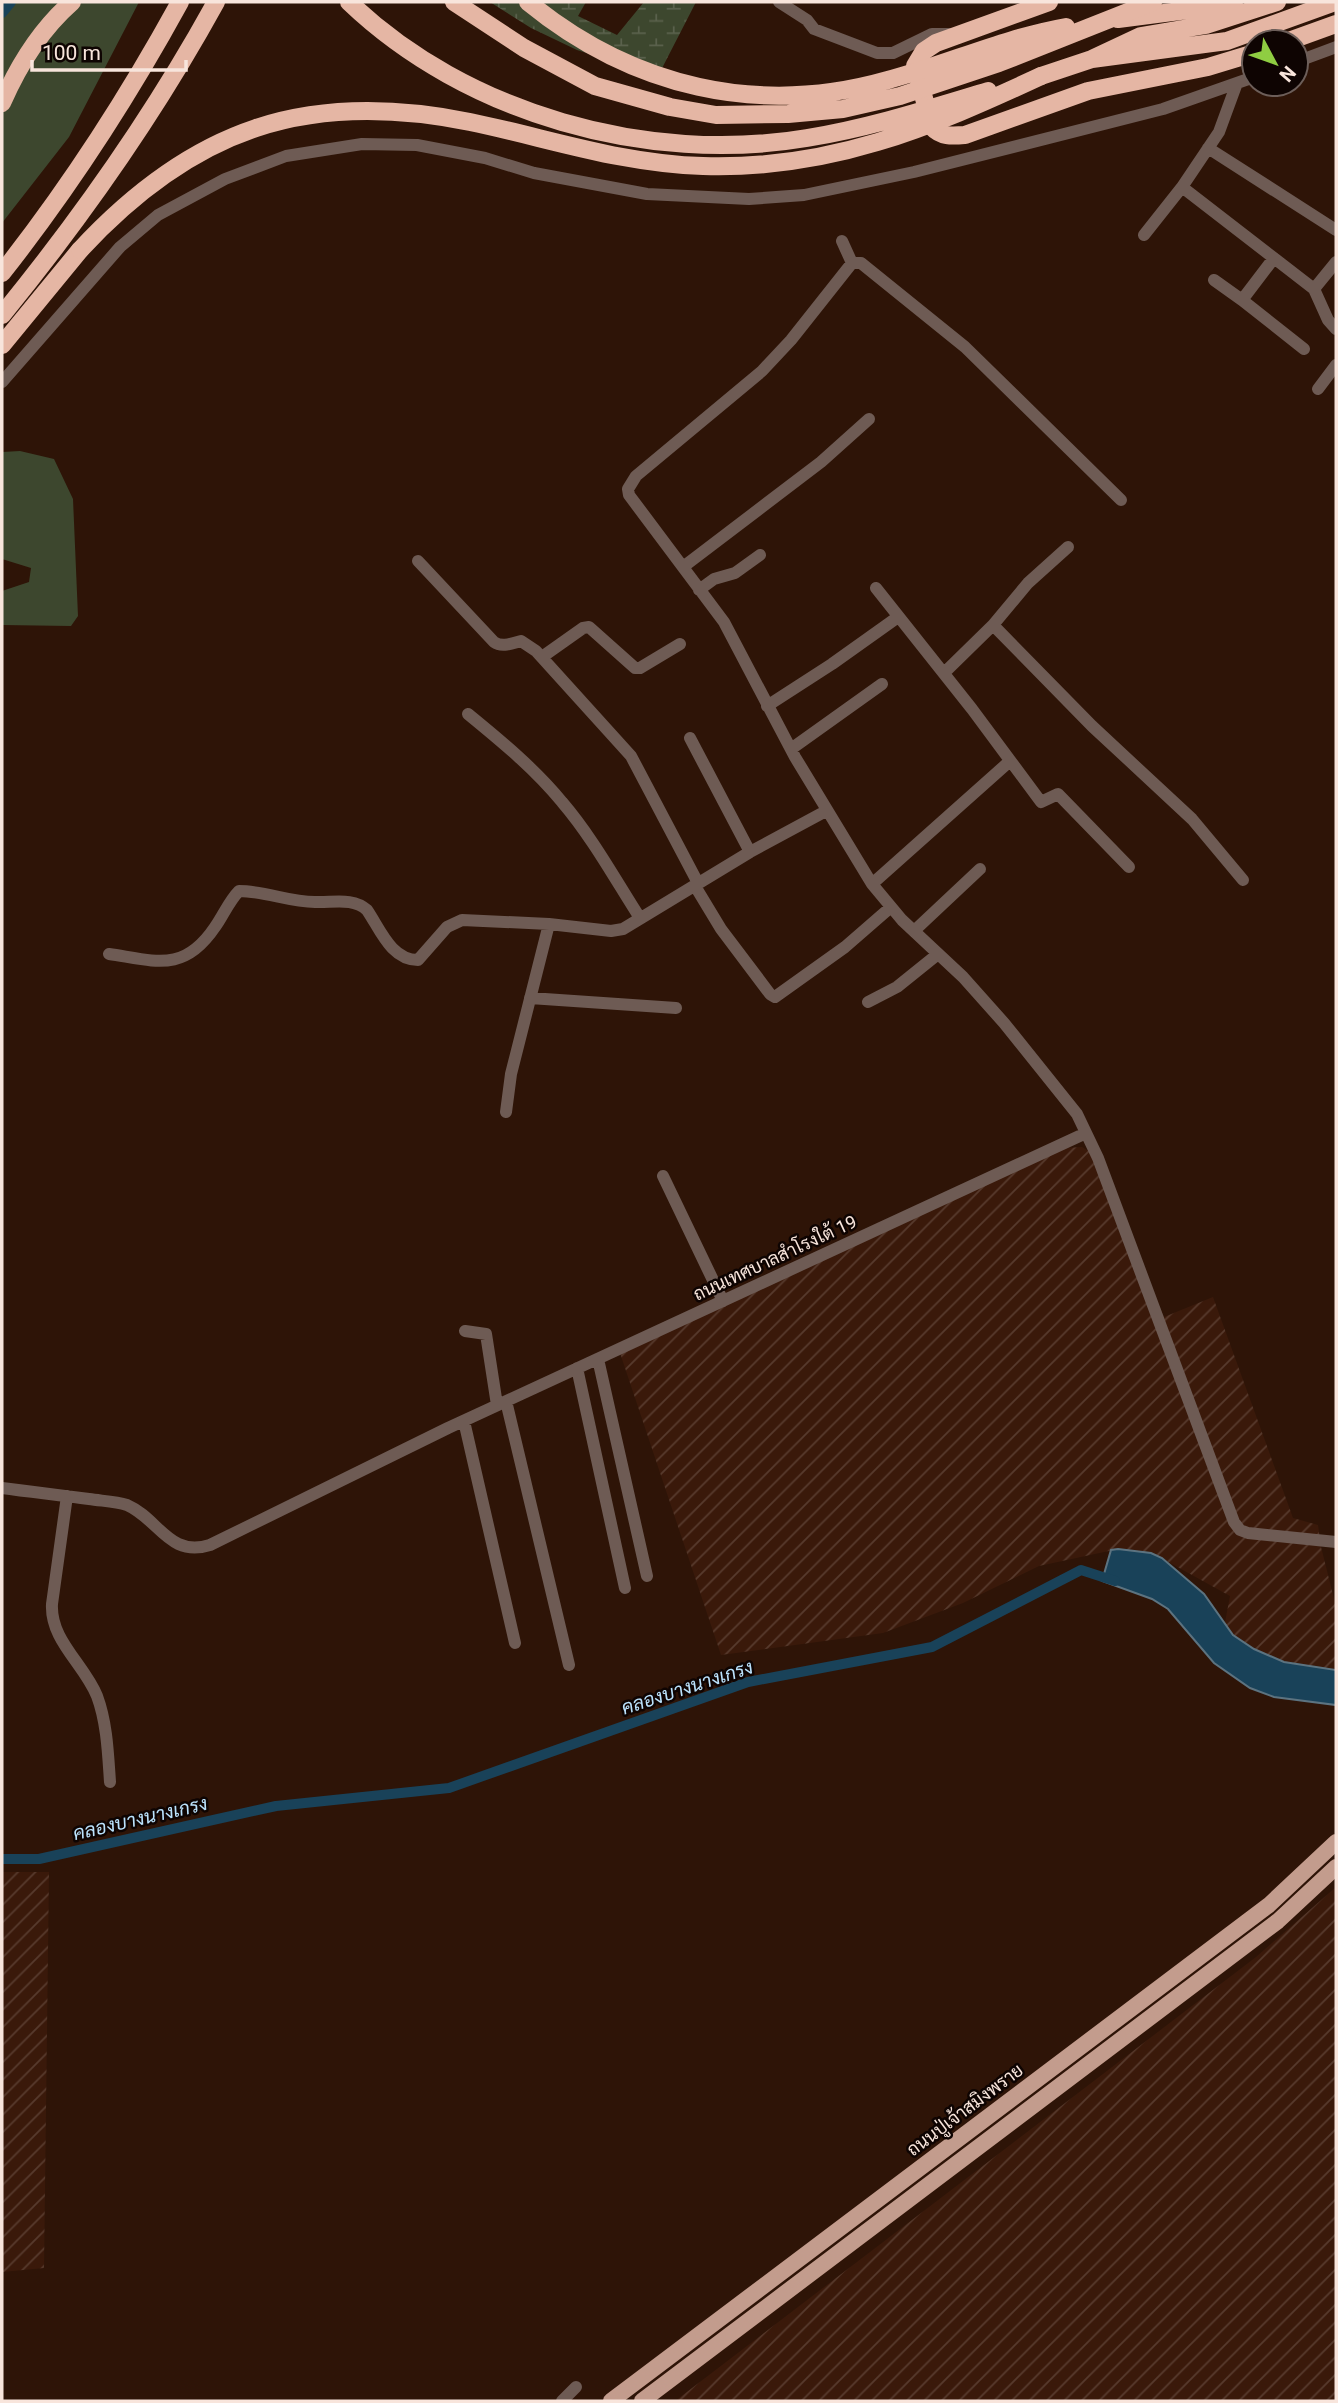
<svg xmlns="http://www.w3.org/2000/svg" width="1338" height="2403" font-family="Roboto,Sarabun,sans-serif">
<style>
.industrial{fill:url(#industrial-furrows)}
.green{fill:#3d472e}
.wetland{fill:url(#wetland-marsh)}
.water{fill:#194259;stroke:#5c7380;stroke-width:2}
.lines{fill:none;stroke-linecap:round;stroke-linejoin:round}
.canal{stroke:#194259;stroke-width:10}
.minor{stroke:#6e5b54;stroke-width:12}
.major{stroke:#c39c8d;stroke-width:16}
.highway{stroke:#e5b6a4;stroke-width:18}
.highway-bridge{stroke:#e5b6a4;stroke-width:18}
.labels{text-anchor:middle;stroke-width:5;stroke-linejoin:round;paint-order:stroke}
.street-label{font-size:18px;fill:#f8e5dc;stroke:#0e0402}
.water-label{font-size:19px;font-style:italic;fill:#bbe2fc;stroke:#0e0402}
</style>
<defs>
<pattern id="industrial-furrows" width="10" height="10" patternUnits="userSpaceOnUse" patternTransform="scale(1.75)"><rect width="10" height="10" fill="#3a190a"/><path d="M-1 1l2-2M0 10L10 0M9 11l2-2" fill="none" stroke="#573a2d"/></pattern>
<pattern id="wetland-marsh" width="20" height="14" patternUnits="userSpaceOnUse" patternTransform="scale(1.75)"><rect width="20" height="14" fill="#3d472e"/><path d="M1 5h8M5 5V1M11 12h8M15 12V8" fill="none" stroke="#5a614c"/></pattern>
</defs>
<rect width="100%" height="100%" fill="#2e1407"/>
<path class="industrial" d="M 1082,1147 L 1092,1153 L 1164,1317 L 1213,1297 L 1293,1518 L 1318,1525 L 1321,1547 L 1336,1607 L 1336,1674 L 1259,1658 L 1223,1633 L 1230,1596 L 1154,1554 L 1118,1549 L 1039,1566 L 963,1603 L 883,1633 L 721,1655 L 620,1353 L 1065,1148 Z
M 2,1872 L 49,1872 L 44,2268 L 2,2272 Z
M 1336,1887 L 1336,2401 L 675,2401 L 1256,1957 Z"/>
<path class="green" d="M 14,2 L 139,2 L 69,137 L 2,223 L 2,19 Z
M 20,451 L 54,459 L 73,499 L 78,616 L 71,626 L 2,625 L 2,591 L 29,582 L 31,568 L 2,559 L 2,452 Z"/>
<path class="wetland" d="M 490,2 L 586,2 L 578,16 L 617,35 L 644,2 L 696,2 L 658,76 L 577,50 L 531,28 Z"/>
<path class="water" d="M 1118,1549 L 1151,1553 L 1162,1558 L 1204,1594 L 1233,1635 L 1254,1649 L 1284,1662 L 1336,1670 L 1336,1705 L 1274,1697 L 1250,1688 L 1214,1663 L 1168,1609 L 1152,1599 L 1102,1581 L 1111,1550 Z"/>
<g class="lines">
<path class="canal" d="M 2,13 L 11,2
M 2,1859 L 39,1859 L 276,1806 L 449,1788 L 748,1682 L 932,1647 L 1081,1570 L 1115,1581"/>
<path class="minor" d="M 779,2 L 807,20 L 814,29 L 877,53 L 893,53 L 932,34 L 949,34
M 1296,62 L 1336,47
M 1208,148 L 1336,230
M 1182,187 L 1314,289 L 1328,320 L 1336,329
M 1144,235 L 1182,187 L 1219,132 L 1237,83
M 842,241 L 852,263
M 1214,280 L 1242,300 L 1304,349
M 1314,289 L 1336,262
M 1242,300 L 1274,258
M 2,382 L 120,247 L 158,215 L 225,179 L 286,156 L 362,144 L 417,145 L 485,158 L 534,173 L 647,194 L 749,199 L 804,195 L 914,172 L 1163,109 L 1254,77
M 1318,389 L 1336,365
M 1121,500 L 965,347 L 861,263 L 852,263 L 791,340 L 762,371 L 636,476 L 628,489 L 629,495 L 724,622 L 795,757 L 872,884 L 902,920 L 963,977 L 1004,1023 L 1077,1114 L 1098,1158 L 1234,1522 L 1240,1530 L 1248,1533 L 1336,1542
M 418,561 L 494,642 C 502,648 513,643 521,641 L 536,651 L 631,756 L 698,883
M 683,567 L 821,462 L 869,419
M 876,588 L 972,709 L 1041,802 L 1058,794 L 1129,867
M 699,590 L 714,579 L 735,573 L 760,555
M 993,625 L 1028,583 L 1068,547
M 542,657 L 583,628 L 589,627 L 635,668 L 640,668 L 680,644
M 944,673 L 993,625 L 1092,726 L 1192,819 L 1243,880
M 767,706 L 832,664 L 898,617
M 468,714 C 501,741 535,769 562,802 C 592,837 615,879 640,918
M 690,738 L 750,852
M 791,749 L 882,684
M 872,884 L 1010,761
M 695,886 L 721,929 L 770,994 L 775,997 L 845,947 L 891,907
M 914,931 L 980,869
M 109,954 C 156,961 184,973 215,927 C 223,916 229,901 239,891 C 265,891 289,902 315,902 C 332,903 353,897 367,910 C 380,929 391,960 418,960 L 447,927 L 462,920 L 549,924 L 611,931 L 623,929 L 750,852 L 826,811
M 530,998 L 676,1008
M 868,1002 L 897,987 L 938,954
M 506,1112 L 511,1074 L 549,924
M 663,1176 L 723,1301
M 465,1331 L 486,1334 L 497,1405
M 598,1359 L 647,1576
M 577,1368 L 625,1588
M 506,1401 L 569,1665
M 464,1421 L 515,1643
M 2,1488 C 31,1492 60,1495 89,1499 C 101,1501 115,1501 127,1505 C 159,1519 169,1558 210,1545 L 448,1428 L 1086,1133
M 67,1496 L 52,1604 C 50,1640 84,1664 97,1696 C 107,1723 108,1753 110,1782
M 562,2401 L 576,2387"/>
<path class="major" d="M 611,2401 L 1269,1905 L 1336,1842
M 642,2401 L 1278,1921 L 1336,1867"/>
<path class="highway" d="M 1049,2 L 936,43 L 924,51 L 915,66 L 932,127 C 941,137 952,136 965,135 L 1088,91 L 1208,67 L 1254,53
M 1118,19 L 1203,8 L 1234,2
M 1286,42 L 1336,24
M 1092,59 L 1227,41 L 1335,2
M 1041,76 L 1092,59 L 1141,36 L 1206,25 L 1277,2
M 2,103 C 19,64 40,30 72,2
M 2,273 C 69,188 128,97 180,2
M 2,315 C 82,217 155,113 216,2
M 2,345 L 80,250"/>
<path class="highway-bridge" d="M 349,2 C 466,114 648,165 807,138 C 869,128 928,109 988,91
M 454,2 L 524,48 L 595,86 L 670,107 L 716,115 L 788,114 L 843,109 L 900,96 L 999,63 L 1153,2
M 528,2 C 632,87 758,117 888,80 C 948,64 1004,38 1066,27
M 80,250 C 192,129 306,89 470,122 C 548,138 622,164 703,166 C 830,170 929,128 1041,76"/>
</g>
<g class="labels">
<g class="street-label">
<text transform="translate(775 1258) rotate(-25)" y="6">ถนนเทศบาลสำโรงใต้ 19</text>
<text transform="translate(965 2110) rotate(-37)" y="6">ถนนปู่เจ้าสมิงพราย</text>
</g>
<g class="water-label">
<text transform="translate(687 1687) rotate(-18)" y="7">คลองบางนางเกรง</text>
<text transform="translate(140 1818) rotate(-13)" y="7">คลองบางนางเกรง</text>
</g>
</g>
<rect width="1338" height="2403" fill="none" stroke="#f8e5dc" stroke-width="7"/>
<g transform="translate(1275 63) rotate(131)"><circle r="33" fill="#0e0402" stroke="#6c5e59" stroke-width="2"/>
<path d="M0-5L12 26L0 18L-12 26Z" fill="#8fcd42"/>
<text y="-10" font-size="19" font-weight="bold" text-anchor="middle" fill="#f8e5dc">N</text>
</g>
<path d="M32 60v10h154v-10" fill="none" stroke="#f8e5dc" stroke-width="3.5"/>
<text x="42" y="60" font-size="21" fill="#f8e5dc" stroke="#0e0402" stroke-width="5" paint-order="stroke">100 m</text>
</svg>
